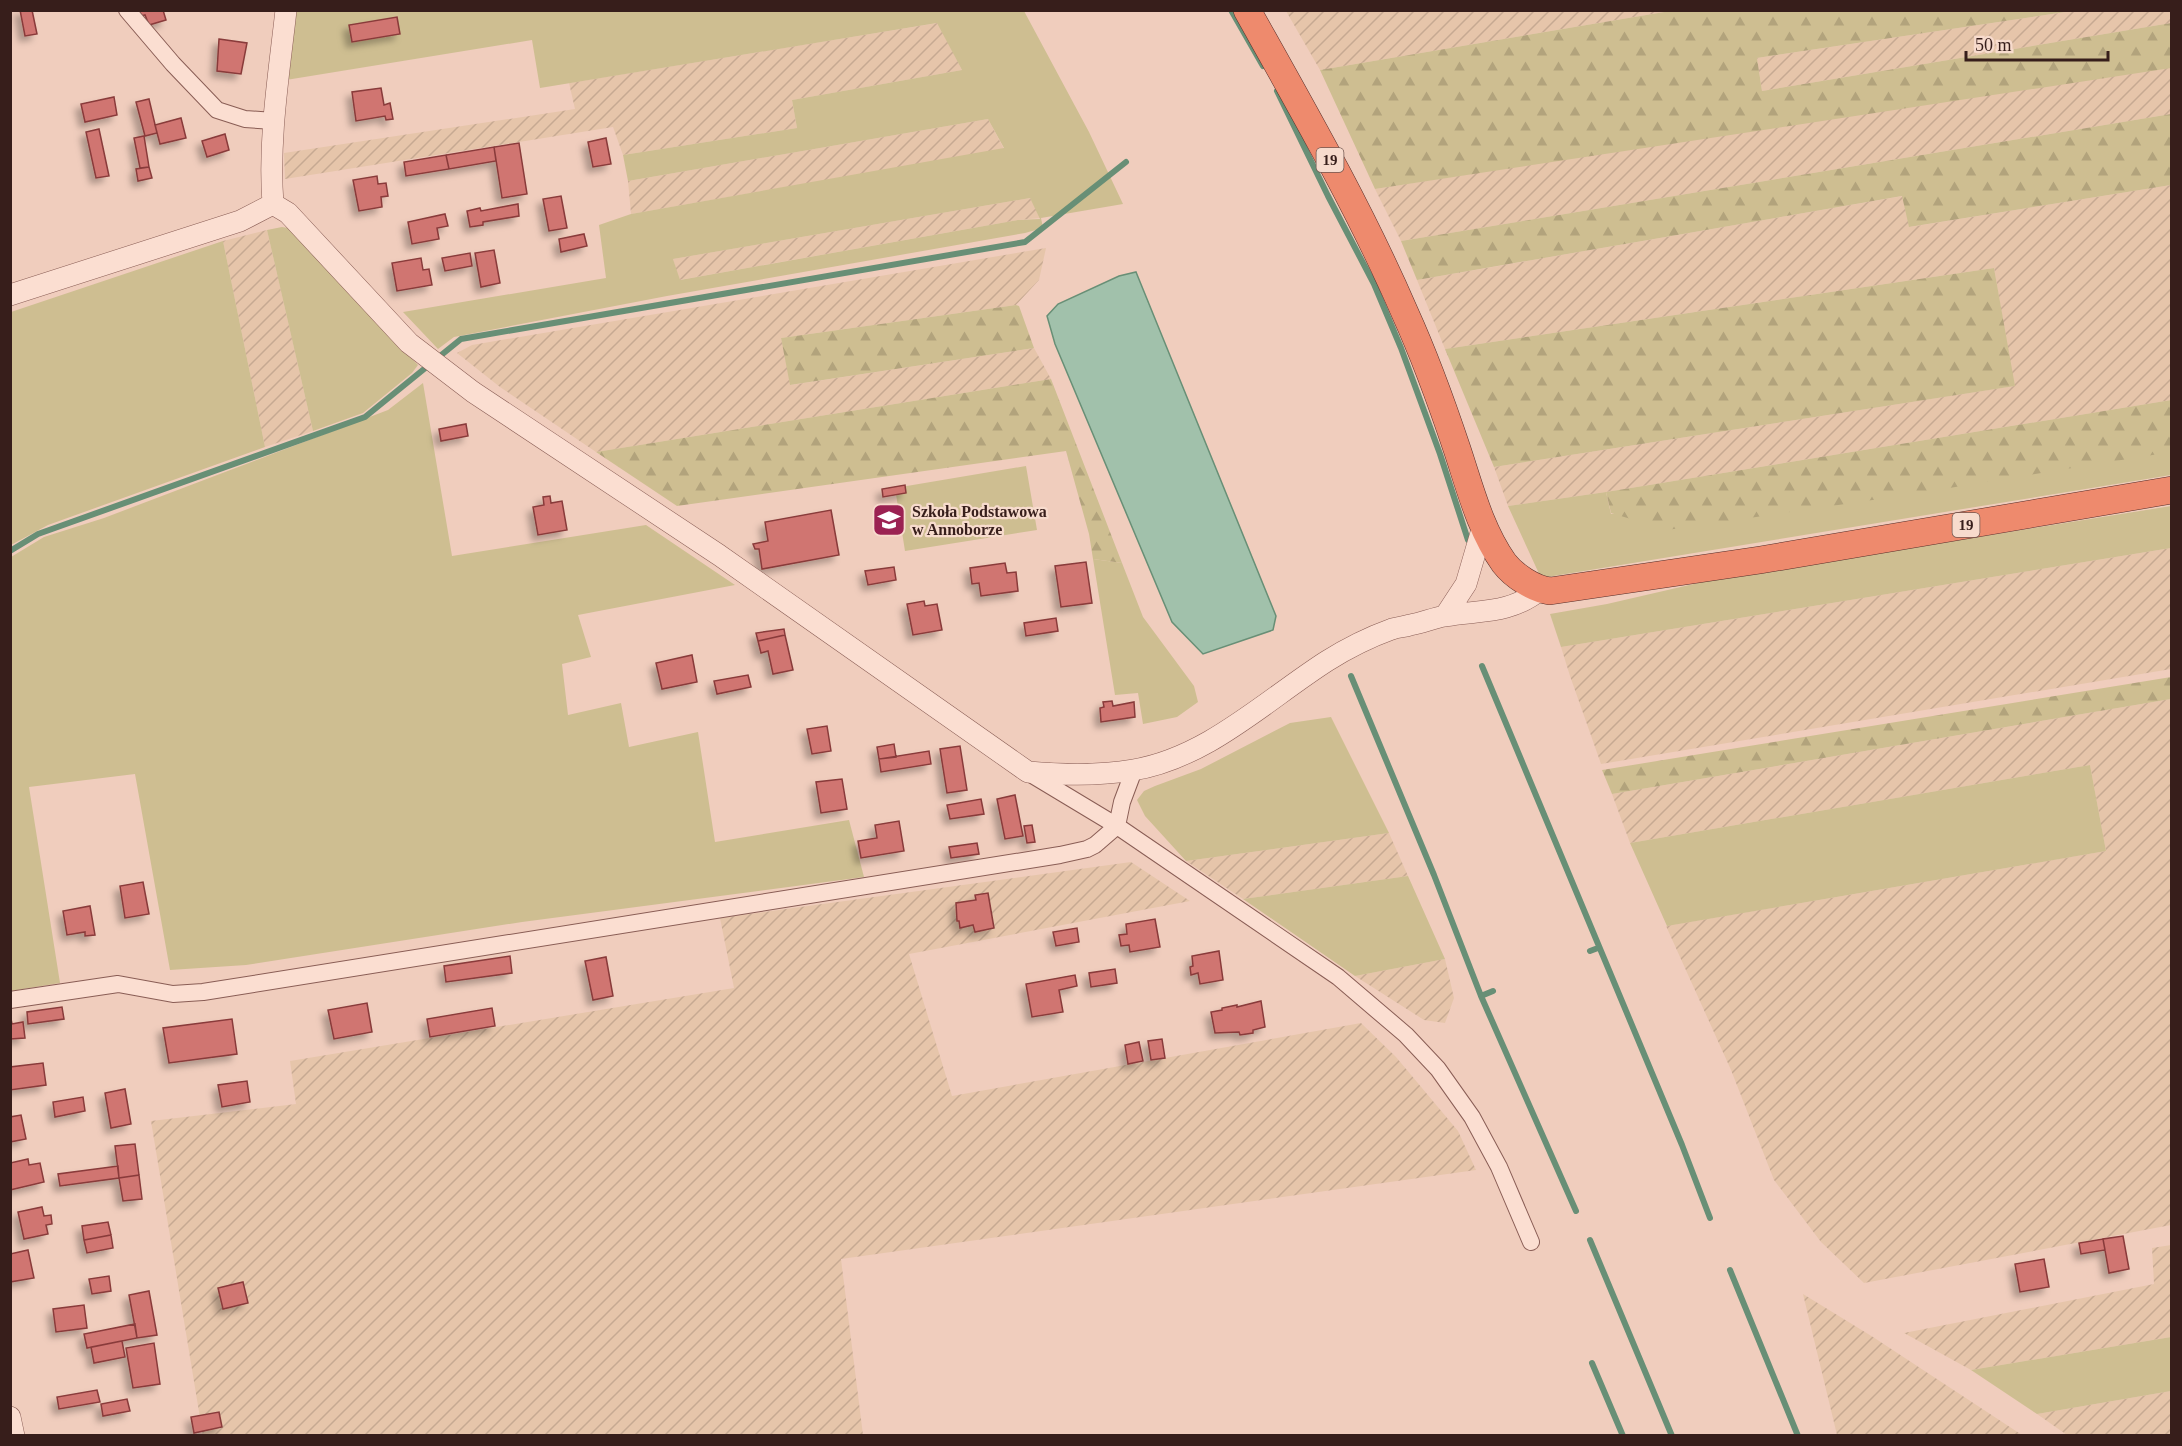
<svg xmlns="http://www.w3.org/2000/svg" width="2182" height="1446" font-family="'Times New Roman',serif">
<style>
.farmland{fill:url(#farmland-furrows)}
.green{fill:#cebe91;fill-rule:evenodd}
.forest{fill:url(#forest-firs)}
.water{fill:#a1c1ab;stroke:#688f76;stroke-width:1.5}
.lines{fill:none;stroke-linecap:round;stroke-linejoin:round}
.stream{stroke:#688f76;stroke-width:6}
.building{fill:#d07471;stroke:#893b3a;stroke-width:1.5;filter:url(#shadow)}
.minor-casing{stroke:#895d55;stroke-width:18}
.tertiary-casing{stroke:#895d55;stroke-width:22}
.trunk-casing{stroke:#562e2a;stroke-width:28}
.minor{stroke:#fbded1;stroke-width:16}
.tertiary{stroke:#fbded1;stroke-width:21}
.trunk{stroke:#ee8a6d;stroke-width:27}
.labels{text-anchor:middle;stroke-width:4.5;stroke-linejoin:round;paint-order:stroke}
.shield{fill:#f7dbcd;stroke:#715750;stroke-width:1.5}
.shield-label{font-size:15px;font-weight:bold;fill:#371e1b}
.poi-label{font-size:16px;font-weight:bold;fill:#371e1b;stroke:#f7dbcd;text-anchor:start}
</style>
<defs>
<pattern id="farmland-furrows" width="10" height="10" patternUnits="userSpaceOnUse" patternTransform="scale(1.5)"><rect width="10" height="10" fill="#e6c5aa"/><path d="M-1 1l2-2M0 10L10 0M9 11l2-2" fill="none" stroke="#c6a992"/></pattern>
<pattern id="forest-firs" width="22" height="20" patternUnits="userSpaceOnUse" patternTransform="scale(1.5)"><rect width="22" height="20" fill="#cebe91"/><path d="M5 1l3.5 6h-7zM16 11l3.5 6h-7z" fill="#b2a37c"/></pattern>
<filter id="shadow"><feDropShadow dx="-5.5" dy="5.5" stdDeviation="3" flood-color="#0004"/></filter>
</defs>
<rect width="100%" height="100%" fill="#f0cdbd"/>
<path class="farmland" d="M 1286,11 L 1670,11 L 1320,70 Z
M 2072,11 L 2171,11 L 2171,23 L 1762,91 L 1757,58 Z
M 938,23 L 962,70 L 792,100 L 797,128 L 623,155 L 613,127 L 285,179 L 284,153 L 575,109 L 569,83 Z
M 2171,63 L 2171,114 L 1401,241 L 1375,189 Z
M 988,119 L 1004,149 L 631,214 L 628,181 Z
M 2171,185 L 2171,400 L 1606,492 L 1508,506 L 1494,467 L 2014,386 L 1994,268 L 1445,349 L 1417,280 L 1903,196 L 1910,227 Z
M 1030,198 L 1041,218 L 1018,220 L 679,280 L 673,259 Z
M 267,230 L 313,431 L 265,447 L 223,241 Z
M 1046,248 L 1039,280 L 1016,305 L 781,338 L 791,385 L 1034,348 L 1051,379 L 596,452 L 500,387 L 457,353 L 472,345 Z
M 2171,548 L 2171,669 L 1601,764 L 1570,676 L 1561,647 Z
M 2171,699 L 2171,1225 L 1864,1283 L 1821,1242 L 1774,1180 L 1731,1070 L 1666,926 L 2106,851 L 2090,765 L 1630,843 L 1612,794 Z
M 1389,833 L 1408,876 L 1243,899 L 1186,861 Z
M 1131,862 L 1190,901 L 909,954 L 952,1096 L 1361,1023 L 1396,1057 L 1458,1131 L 1476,1170 L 841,1259 L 863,1435 L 203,1436 L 151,1121 L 296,1104 L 290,1061 L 734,988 L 720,918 Z
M 1445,959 L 1454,998 L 1445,1023 L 1424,1020 L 1355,976 Z
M 2171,1245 L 2171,1337 L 1971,1370 L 1904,1333 L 2154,1284 L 2152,1248 Z
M 1803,1294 L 1873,1337 L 2022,1435 L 1837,1435 Z
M 2171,1391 L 2171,1435 L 2067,1435 L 2037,1414 Z"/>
<path class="green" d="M 296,11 L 1024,11 L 1089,132 L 1123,204 L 1041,218 L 1043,228 L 1025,233 L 667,296 L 454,337 L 438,349 L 403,312 L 606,278 L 599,225 L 631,214 L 1004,148 L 988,119 L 628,181 L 623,155 L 797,128 L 792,100 L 962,70 L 937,23 L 540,88 L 532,40 L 286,80 ZM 1030,198 L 1040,219 L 1018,220 L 680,280 L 673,259 Z
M 282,227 L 294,229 L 313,253 L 418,365 L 412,373 L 363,413 L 313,431 L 267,230 Z
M 223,241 L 265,447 L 48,525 L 11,545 L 11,312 Z
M 423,383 L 452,556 L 646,525 L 735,585 L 578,615 L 591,657 L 562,664 L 568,715 L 621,703 L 629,747 L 698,732 L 715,842 L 849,820 L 864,877 L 522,922 L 246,965 L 170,970 L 135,774 L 29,787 L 60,983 L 11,991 L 11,557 L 44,537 L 104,518 L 388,410 Z
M 2171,449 L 2171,475 L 1541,578 L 1508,506 L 1606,492 L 1611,514 Z
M 1026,466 L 1037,530 L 905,551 L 895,488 Z
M 2171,506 L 2171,548 L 1561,647 L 1550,614 L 1607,604 L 1711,580 Z
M 1093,559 L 1122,563 L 1143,617 L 1194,686 L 1198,702 L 1177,717 L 1143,724 L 1138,693 L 1115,695 Z
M 1331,717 L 1389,833 L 1186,861 L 1145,816 L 1137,800 L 1144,791 L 1155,786 L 1201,769 L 1290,723 Z
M 2090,765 L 2106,851 L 1667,926 L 1630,843 Z
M 1408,876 L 1445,959 L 1355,976 L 1243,899 Z
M 2171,1337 L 2171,1391 L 2037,1414 L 1971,1370 Z"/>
<path class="forest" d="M 1670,11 L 2072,11 L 1757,58 L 1762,91 L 2171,23 L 2171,68 L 1375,189 L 1320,70 Z
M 2171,114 L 2171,185 L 1909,227 L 1902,196 L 1417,280 L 1401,241 Z
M 1994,268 L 2015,386 L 1494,467 L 1445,349 Z
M 1016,305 L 1019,306 L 1034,348 L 790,385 L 781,338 Z
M 1051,379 L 1122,563 L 1093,559 L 1089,534 L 1066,451 L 677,506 L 596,452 Z
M 2171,400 L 2171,452 L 1900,496 L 1667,530 L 1611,513 L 1606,492 Z
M 2171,677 L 2171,699 L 1612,794 L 1602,770 Z"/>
<path class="water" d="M 1136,272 L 1276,616 L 1273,630 L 1203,654 L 1172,622 L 1055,344 L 1047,316 L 1058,304 L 1119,276 Z"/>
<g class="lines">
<path class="stream" d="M 1231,10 L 1263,66
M 1277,91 L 1328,196 L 1374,284 L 1401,348 L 1440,454 L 1468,540
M 10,551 L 38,534 L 365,417 L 461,339 L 1025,242 L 1126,162
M 1482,666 L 1682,1145 L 1710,1218
M 1351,676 L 1434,875 L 1481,996 L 1576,1211
M 1590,951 L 1598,948
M 1481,996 L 1493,991
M 1590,1240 L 1672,1436
M 1730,1270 L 1798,1436
M 1592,1363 L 1623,1436"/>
</g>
<path class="building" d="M 20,10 L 32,10 L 37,34 L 25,36 Z
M 135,10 L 163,10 L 166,20 L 149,25 L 145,15 L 138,17 Z
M 397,17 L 400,34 L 352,42 L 349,25 Z
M 219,39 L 247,43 L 241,74 L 217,71 Z
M 381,88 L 384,105 L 390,103 L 393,119 L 386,120 L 385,116 L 356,121 L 352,92 Z
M 114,97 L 117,115 L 85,122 L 81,104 Z
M 149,99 L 157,133 L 145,136 L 136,102 Z
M 181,118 L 186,138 L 160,144 L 155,125 Z
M 99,129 L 109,176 L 96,178 L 86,132 Z
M 225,134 L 229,150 L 207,157 L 202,141 Z
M 144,136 L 149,167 L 140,168 L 134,138 Z
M 606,138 L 611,164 L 593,167 L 588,142 Z
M 519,143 L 527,194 L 502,198 L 494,147 Z
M 494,147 L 496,161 L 449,169 L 446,155 Z
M 446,155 L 449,169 L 406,176 L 404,162 Z
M 149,167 L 152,178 L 138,181 L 136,169 Z
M 377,176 L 378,184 L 386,183 L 388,196 L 381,197 L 382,207 L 359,211 L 353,180 Z
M 561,196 L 567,228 L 549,231 L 543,199 Z
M 518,204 L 519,216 L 483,222 L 483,225 L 470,227 L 467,211 L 480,208 L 481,211 Z
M 445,214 L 448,226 L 437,228 L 439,239 L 412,244 L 408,222 Z
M 584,234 L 587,246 L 561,252 L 559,239 Z
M 494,250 L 500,283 L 481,287 L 475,253 Z
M 470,253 L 472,266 L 445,271 L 442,258 Z
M 421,258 L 423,270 L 429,269 L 432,285 L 397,291 L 392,263 Z
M 466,424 L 468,436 L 441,441 L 439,429 Z
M 905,485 L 906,493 L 883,497 L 882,489 Z
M 550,496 L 551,503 L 562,501 L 567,530 L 538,535 L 533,507 L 544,505 L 543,497 Z
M 831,510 L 839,555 L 762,569 L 759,549 L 755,549 L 753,544 L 768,541 L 765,522 Z
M 1086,562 L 1092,603 L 1061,607 L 1055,566 Z
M 1005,563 L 1007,573 L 1016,572 L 1018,591 L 981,596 L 979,583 L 972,584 L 970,568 Z
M 894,567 L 896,580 L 868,585 L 865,571 Z
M 924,601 L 925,606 L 937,604 L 942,630 L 913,635 L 907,604 Z
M 1056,618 L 1058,631 L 1026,636 L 1024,623 Z
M 784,629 L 785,635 L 758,641 L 756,633 Z
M 785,635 L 793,670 L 773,674 L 768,651 L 761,653 L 758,641 Z
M 692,655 L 697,682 L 662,689 L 656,663 Z
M 748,675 L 751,687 L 717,694 L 714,681 Z
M 1112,701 L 1113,706 L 1134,702 L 1135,717 L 1101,722 L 1100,708 L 1104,707 L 1103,702 Z
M 827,726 L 831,751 L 812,754 L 807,729 Z
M 894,744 L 896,757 L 879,759 L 877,747 Z
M 960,746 L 967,790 L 947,793 L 940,749 Z
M 929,751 L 931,764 L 881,772 L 879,759 Z
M 842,779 L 847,809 L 821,813 L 816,782 Z
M 1015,795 L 1023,836 L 1005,839 L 997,799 Z
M 981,799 L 984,814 L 950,819 L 947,805 Z
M 899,821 L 904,851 L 861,858 L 858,841 L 877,838 L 875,825 Z
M 1032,825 L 1035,842 L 1027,843 L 1024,826 Z
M 977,843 L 979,854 L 951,858 L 949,847 Z
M 143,882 L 149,914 L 125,918 L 120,886 Z
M 988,893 L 994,928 L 975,932 L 973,925 L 960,928 L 959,921 L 957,921 L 956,903 L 976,900 L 975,895 Z
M 90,906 L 95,935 L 85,936 L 85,932 L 67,935 L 63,911 Z
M 1155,919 L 1160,947 L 1130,952 L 1129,945 L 1121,946 L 1119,935 L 1127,934 L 1126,924 Z
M 1077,928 L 1079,942 L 1056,946 L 1053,932 Z
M 1219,951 L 1223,980 L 1200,984 L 1198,973 L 1191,975 L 1190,967 L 1193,966 L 1192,956 Z
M 510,956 L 512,973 L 446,982 L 444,966 Z
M 606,957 L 613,996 L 593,1000 L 585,961 Z
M 1115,969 L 1117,983 L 1091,987 L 1089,973 Z
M 1075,975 L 1077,986 L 1059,990 L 1063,1012 L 1032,1017 L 1026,984 Z
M 1261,1001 L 1265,1027 L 1253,1030 L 1253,1033 L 1240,1035 L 1239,1032 L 1215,1033 L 1211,1012 L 1222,1010 L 1222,1008 L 1237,1005 L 1237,1007 Z
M 367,1003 L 372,1032 L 334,1039 L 328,1010 Z
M 62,1007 L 64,1019 L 28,1024 L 27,1012 Z
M 492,1008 L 495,1026 L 430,1037 L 427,1019 Z
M 10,1014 L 12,1024 L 23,1022 L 25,1038 L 10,1039 Z
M 232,1019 L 237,1054 L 169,1063 L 163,1028 Z
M 1162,1039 L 1165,1058 L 1151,1060 L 1148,1041 Z
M 1139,1042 L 1143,1061 L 1128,1064 L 1125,1045 Z
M 43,1063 L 46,1085 L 10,1090 L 10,1067 Z
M 247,1081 L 250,1102 L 222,1107 L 218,1085 Z
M 125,1089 L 131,1124 L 111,1128 L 105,1093 Z
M 83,1097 L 85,1111 L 55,1117 L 53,1102 Z
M 21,1115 L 26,1139 L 10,1142 L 10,1117 Z
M 135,1144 L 139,1175 L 119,1178 L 115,1146 Z
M 28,1159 L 29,1165 L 40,1163 L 44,1182 L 10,1190 L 10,1163 Z
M 118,1166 L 119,1178 L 60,1186 L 58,1174 Z
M 139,1175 L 142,1199 L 123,1201 L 119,1178 Z
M 42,1207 L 44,1216 L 51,1215 L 52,1224 L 46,1225 L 48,1234 L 24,1239 L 18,1212 Z
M 108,1222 L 111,1235 L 84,1240 L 82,1226 Z
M 111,1235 L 113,1248 L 87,1253 L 84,1240 Z
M 2123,1236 L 2129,1269 L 2109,1273 L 2103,1239 Z
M 2103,1239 L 2105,1250 L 2081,1254 L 2079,1243 Z
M 28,1250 L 34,1278 L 10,1282 L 10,1254 Z
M 2044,1259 L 2049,1287 L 2020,1292 L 2015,1264 Z
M 109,1276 L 111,1291 L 92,1294 L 89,1279 Z
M 243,1282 L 248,1303 L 223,1309 L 218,1288 Z
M 149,1291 L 157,1335 L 137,1338 L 129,1295 Z
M 84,1305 L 87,1328 L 56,1332 L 53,1309 Z
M 135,1324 L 137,1338 L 87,1348 L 84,1334 Z
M 122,1341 L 125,1357 L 94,1363 L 91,1347 Z
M 154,1343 L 160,1384 L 133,1388 L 126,1348 Z
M 97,1390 L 100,1402 L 59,1409 L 57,1397 Z
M 127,1399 L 130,1411 L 103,1416 L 101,1404 Z
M 219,1412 L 222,1427 L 194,1433 L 191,1417 Z"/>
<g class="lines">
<defs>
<path id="minor" d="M 127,10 L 173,64 L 217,110 L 245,119 L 274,121
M 1029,773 L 1117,826 L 1338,977 L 1406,1035 L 1438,1069 L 1472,1117 L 1499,1167 L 1531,1242
M 10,1000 L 118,984 L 173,994 L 203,992 L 1060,855 L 1087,849 L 1095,845 L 1117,826 L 1122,802 L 1134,770"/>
<path id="tertiary" d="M 273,204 L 288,213 L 409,343 L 473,392 L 719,555 L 1028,772 C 1063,775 1099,776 1133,770 C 1207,758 1266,700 1327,661 C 1346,649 1370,637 1392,629 C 1398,627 1404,627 1410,625 C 1422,623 1433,618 1445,616 C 1481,610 1510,614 1540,590
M 10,295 L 240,221 L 273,204 C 268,140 279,74 286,10
M 1445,616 L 1466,584 L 1483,526
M 10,1417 L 14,1436"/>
<path id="trunk" d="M 1247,10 C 1303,110 1360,209 1405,313 C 1425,357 1442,404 1457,449 C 1470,488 1480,529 1504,563 C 1514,576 1534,589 1550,591 L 1760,560 L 2172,490"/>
</defs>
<use href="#minor" class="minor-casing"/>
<use href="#tertiary" class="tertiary-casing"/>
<use href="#trunk" class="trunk-casing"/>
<use href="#minor" class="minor"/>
<use href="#tertiary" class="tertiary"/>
<use href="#trunk" class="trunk"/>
</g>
<defs>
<symbol id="school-square" viewBox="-11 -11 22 22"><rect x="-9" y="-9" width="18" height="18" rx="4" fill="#9b2252" stroke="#f7dbcd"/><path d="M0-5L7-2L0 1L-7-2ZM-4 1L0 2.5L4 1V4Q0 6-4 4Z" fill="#fff"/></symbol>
</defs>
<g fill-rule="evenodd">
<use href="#school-square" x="870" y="501" width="38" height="38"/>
</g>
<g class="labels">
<g class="shield">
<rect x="1316.5" y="148" width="27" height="24" rx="4.5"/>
<rect x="1952.5" y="513" width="27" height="24" rx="4.5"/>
</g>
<g class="shield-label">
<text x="1330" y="165">19</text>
<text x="1966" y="530">19</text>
</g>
<g class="poi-label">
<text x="912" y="517">Szkoła Podstawowa<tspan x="912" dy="18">w Annoborze</tspan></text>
</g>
</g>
<rect width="2182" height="1446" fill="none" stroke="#371e1b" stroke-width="24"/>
<path d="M1966 51v9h142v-9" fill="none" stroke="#371e1b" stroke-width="3"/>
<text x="1975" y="51" font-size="18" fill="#371e1b" stroke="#f7dbcd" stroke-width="4.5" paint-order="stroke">50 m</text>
</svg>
